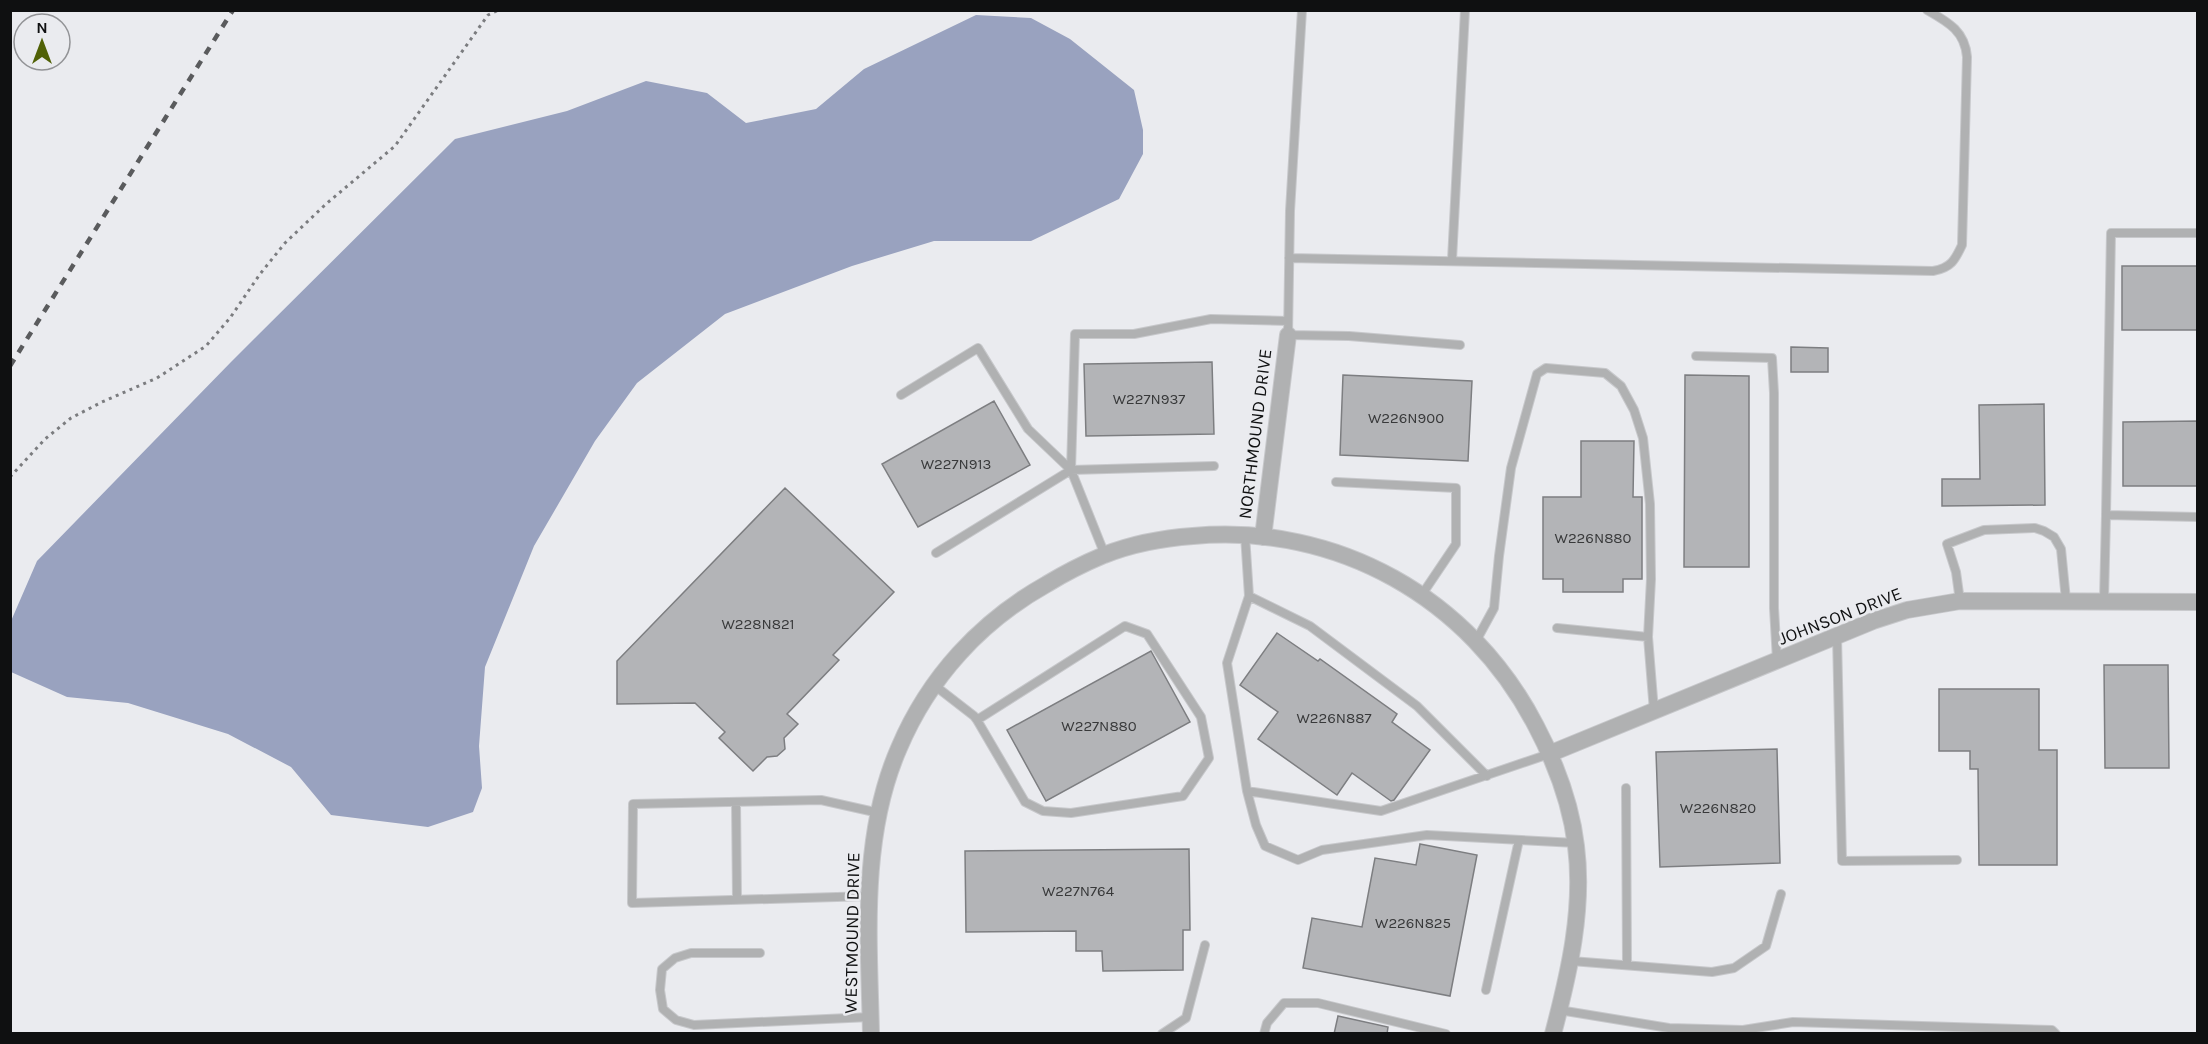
<svg xmlns="http://www.w3.org/2000/svg" width="2208" height="1044" font-family="Karla,sans-serif">
<style>
.water{fill:#99a2bf}
.building{fill:#b3b4b7;stroke:#7d7e81;stroke-width:1.5}
.lines{fill:none;stroke-linecap:round;stroke-linejoin:round}
.service-casing{stroke:#c7c8cb;stroke-width:10}
.minor-casing{stroke:#c7c8cb;stroke-width:18}
.path{stroke:#7b7c7f;stroke-width:3;stroke-dasharray:3 4.5;stroke-linecap:butt}
.service{stroke:#b0b1b2;stroke-width:8}
.minor{stroke:#b0b1b2;stroke-width:16}
.rail{stroke:#5a5b5d;stroke-width:4.5;stroke-dasharray:8 8;stroke-linecap:butt}
.labels{text-anchor:middle;stroke-width:5;stroke-linejoin:round;paint-order:stroke}
.number-label{font-size:15px;fill:#38393a}
.street-label{font-size:18px;fill:#0f1011;stroke:#eaebef}
</style>
<rect width="100%" height="100%" fill="#eaebef"/>
<path class="water" d="M 976,15 L 1031,18 L 1070,39 L 1134,90 L 1143,130 L 1143,154 L 1119,199 L 1031,241 L 934,241 L 852,266 L 725,314 L 637,383 L 595,441 L 534,546 L 485,667 L 479,746 L 482,788 L 473,812 L 428,827 L 331,815 L 291,767 L 228,734 L 128,703 L 67,697 L 11,672 L 11,621 L 37,561 L 231,362 L 455,139 L 567,111 L 646,81 L 707,93 L 746,123 L 816,109 L 864,69 Z"/>
<path class="building" d="M 2122,266 L 2198,266 L 2198,330 L 2122,330 Z
M 1791,347 L 1828,348 L 1828,372 L 1791,372 Z
M 1212,362 L 1214,434 L 1086,436 L 1084,364 Z
M 1343,375 L 1472,381 L 1468,461 L 1340,455 Z
M 1685,375 L 1749,376 L 1749,567 L 1684,567 Z
M 994,401 L 1030,465 L 918,527 L 882,464 Z
M 2044,404 L 2045,505 L 1942,506 L 1942,479 L 1980,479 L 1979,405 Z
M 2198,421 L 2198,486 L 2123,486 L 2123,422 Z
M 1581,441 L 1634,441 L 1633,497 L 1642,497 L 1642,579 L 1623,579 L 1623,592 L 1563,592 L 1563,579 L 1543,579 L 1543,497 L 1581,497 Z
M 785,488 L 894,592 L 833,655 L 839,660 L 787,714 L 798,724 L 784,738 L 785,749 L 777,756 L 767,757 L 753,771 L 719,738 L 725,732 L 695,703 L 617,704 L 617,661 Z
M 1277,633 L 1318,661 L 1320,659 L 1397,714 L 1392,722 L 1430,750 L 1394,800 L 1391,801 L 1352,773 L 1337,795 L 1258,739 L 1278,712 L 1240,685 Z
M 1151,651 L 1190,722 L 1046,801 L 1007,730 Z
M 2104,665 L 2168,665 L 2169,768 L 2105,768 Z
M 1939,689 L 2039,689 L 2039,750 L 2057,750 L 2057,865 L 1979,865 L 1978,769 L 1970,769 L 1970,751 L 1939,751 Z
M 1777,749 L 1780,863 L 1660,867 L 1656,752 Z
M 1420,844 L 1477,855 L 1450,996 L 1303,968 L 1312,918 L 1362,927 L 1375,858 L 1416,865 Z
M 1189,849 L 1190,930 L 1183,930 L 1183,970 L 1103,971 L 1102,951 L 1076,951 L 1076,931 L 966,932 L 965,851 Z
M 1338,1016 L 1388,1027 L 1387,1034 L 1334,1034 Z"/>
<g class="lines">
<defs>
<path id="service" d="M 1302,10 L 1290,211 L 1288,335 L 1349,336 L 1460,345
M 1289,258 L 1933,271 C 1951,268 1955,260 1962,245 L 1967,57 C 1965,31 1948,22 1927,10
M 1452,260 L 1465,10
M 1696,356 L 1772,358 L 1774,393 L 1774,608 L 1777,660
M 901,395 L 978,348 L 1028,429 L 1071,470 L 1105,555
M 1071,470 L 1075,334 L 1134,334 L 1211,319 L 1288,321
M 1336,482 L 1456,488 L 1456,544 L 1421,596
M 2106,515 L 2111,233 L 2198,233
M 1245,535 L 1249,596 L 1310,626 L 1417,706 L 1487,776
M 936,553 L 1071,470 L 1214,466
M 2104,600 L 2106,515 L 2198,517
M 1960,601 L 1956,572 L 1947,544 L 1984,530 L 2035,528 L 2044,531 L 2054,537 L 2061,549 L 2066,600
M 1557,628 L 1648,637
M 1837,636 L 1842,861 L 1957,860
M 1476,641 L 1494,608 L 1499,556 L 1511,468 L 1537,374 L 1546,368 L 1605,373 L 1621,386 L 1634,410 L 1643,438 L 1650,504 L 1651,579 L 1648,637 L 1654,711
M 934,685 L 974,716 L 977,720 L 1025,802 L 1043,811 L 1071,813 L 1183,796 L 1209,758 L 1201,717 L 1147,634 L 1125,626 L 977,720
M 1549,754 L 1381,811 L 1247,791 L 1256,825 L 1265,846 L 1298,860 L 1322,850 L 1427,835 L 1576,843
M 1626,788 L 1627,965
M 1247,791 L 1227,663 L 1249,596
M 736,802 L 737,900
M 870,896 L 632,903 L 633,804 L 821,800 L 879,813
M 760,953 L 691,953 L 675,958 L 662,969 L 660,990 L 663,1009 L 676,1020 L 694,1025 L 870,1017
M 1571,961 L 1712,972 L 1734,968 L 1766,946 L 1781,894
M 1486,990 L 1519,840
M 1559,1010 L 1669,1028 L 1743,1030 L 1793,1022 L 2052,1030 L 2056,1034
M 1162,1034 L 1186,1018 L 1205,945
M 1264,1034 L 1267,1023 L 1284,1003 L 1318,1003 L 1446,1034"/>
<path id="minor" d="M 1263,537 L 1288,335
M 1549,754 L 1873,621 L 1907,610 L 1960,601 L 2198,602
M 871,1034 C 869,939 860,837 899,748 C 929,677 981,621 1047,584 C 1065,573 1085,563 1104,555 C 1132,544 1164,538 1193,536 C 1337,523 1470,598 1536,726 C 1555,762 1571,804 1576,846 C 1584,909 1569,973 1553,1034"/>
</defs>
<use href="#service" class="service-casing"/>
<use href="#minor" class="minor-casing"/>
<path class="path" d="M 10,477 L 45,439 L 71,418 L 102,402 L 157,378 L 206,346 L 230,318 L 260,274 L 285,243 L 326,204 L 395,146 L 488,15 L 499,10"/>
<use href="#service" class="service"/>
<use href="#minor" class="minor"/>
<path class="rail" d="M 10,366 L 233,10"/>
</g>
<g class="labels">
<g class="number-label">
<text x="1149" y="404">W227N937</text>
<text x="1406" y="423">W226N900</text>
<text x="956" y="469">W227N913</text>
<text x="1593" y="543">W226N880</text>
<text x="758" y="629">W228N821</text>
<text x="1334" y="723">W226N887</text>
<text x="1099" y="731">W227N880</text>
<text x="1718" y="813">W226N820</text>
<text x="1078" y="896">W227N764</text>
<text x="1413" y="928">W226N825</text>
</g>
<g class="street-label">
<text transform="translate(1255 434) rotate(-83)" y="6">NORTHMOUND DRIVE</text>
<text transform="translate(1840 616) rotate(-21)" y="6">JOHNSON DRIVE</text>
<text transform="translate(852 933) rotate(-89)" y="6">WESTMOUND DRIVE</text>
</g>
</g>
<rect width="2208" height="1044" fill="none" stroke="#0f1011" stroke-width="24"/>
<g transform="translate(42 42)"><circle r="28" fill="#eaebef" stroke="#929396" stroke-width="1.5"/>
<path d="M0-4.5L10 22L0 15L-10 22Z" fill="#506106"/>
<text y="-9" font-size="16" font-weight="bold" text-anchor="middle" fill="#0f1011">N</text>
</g>
</svg>
